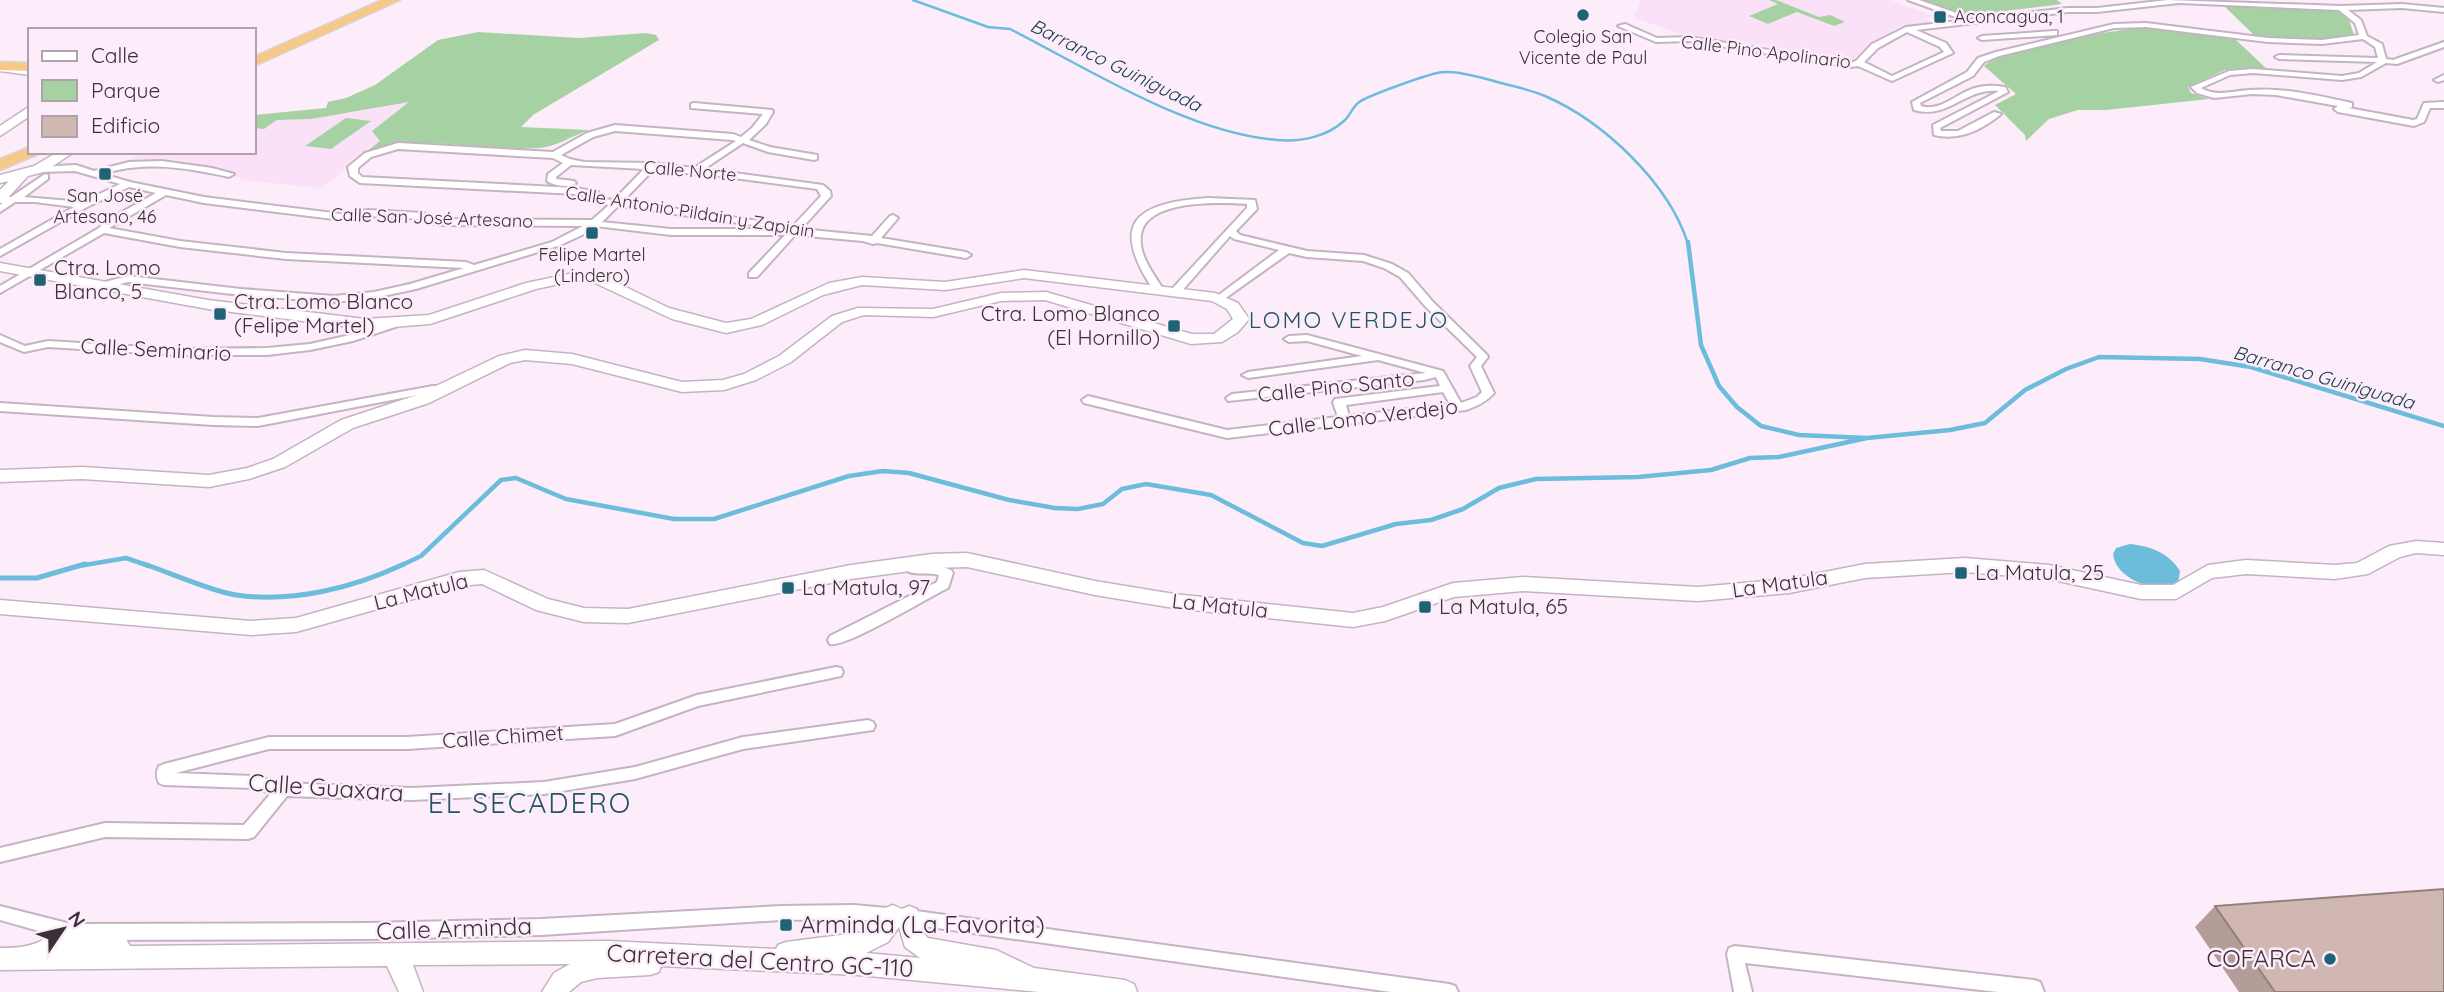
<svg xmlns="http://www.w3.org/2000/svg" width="2444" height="992" font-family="Quicksand,sans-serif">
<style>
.built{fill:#fbe1f8}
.green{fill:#a6d1a2}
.water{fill:#6cbcdc}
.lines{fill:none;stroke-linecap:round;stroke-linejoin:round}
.stream-far2{stroke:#6cbcdc;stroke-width:2.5}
.stream-far1{stroke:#6cbcdc;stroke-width:4.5}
.stream{stroke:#6cbcdc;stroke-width:5}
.street-casing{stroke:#c5b3c3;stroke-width:4}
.secondary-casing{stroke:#c5b3c3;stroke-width:3}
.highway-casing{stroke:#d7d6d7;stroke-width:3}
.street{fill:#fff;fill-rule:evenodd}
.secondary{fill:#fff;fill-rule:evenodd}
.highway{fill:#f7c888;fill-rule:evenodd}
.wall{fill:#b49d99}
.building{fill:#d1b7b2;stroke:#92807d;stroke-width:2}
.poi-dot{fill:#1f6375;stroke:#fdedfb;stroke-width:2.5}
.labels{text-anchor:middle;stroke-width:5;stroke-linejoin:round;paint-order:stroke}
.far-poi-label{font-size:18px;fill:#393138;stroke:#fdedfb}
.far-street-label{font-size:18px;fill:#393138;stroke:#fdedfb}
.far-water-label{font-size:19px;font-style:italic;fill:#1c414f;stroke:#fdedfb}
.poi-label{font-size:21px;fill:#393138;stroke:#fdedfb;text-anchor:start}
.street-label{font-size:21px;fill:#393138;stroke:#fdedfb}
.neighbourhood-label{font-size:23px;letter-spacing:2px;fill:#215564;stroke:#fdedfb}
.near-street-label{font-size:24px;fill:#393138;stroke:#fdedfb}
.near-poi-label{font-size:24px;fill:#393138;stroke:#fdedfb;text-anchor:start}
.near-neighbourhood-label{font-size:28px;letter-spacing:2px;fill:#215564;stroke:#fdedfb}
</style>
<rect width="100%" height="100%" fill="#fdedfb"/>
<path class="built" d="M 1641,0 L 1890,0 L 1934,16 L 1925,18 L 1931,23 L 1897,28 L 1873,41 L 1854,62 L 1845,63 L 1756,44 L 1751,49 L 1691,38 L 1634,18 Z
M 411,101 L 381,141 L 352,159 L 342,172 L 321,188 L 239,180 L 242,178 L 232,176 L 236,172 L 171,159 L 128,161 L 138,152 L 254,152 L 254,128 L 264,129 L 277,120 L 349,113 Z"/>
<path class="green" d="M 1769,0 L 1776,0 L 1819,17 L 1830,15 L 1845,22 L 1834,26 L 1797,12 L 1768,24 L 1749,16 L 1778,4 Z
M 1921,0 L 2057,0 L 2062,4 L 1973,15 L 1956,12 Z
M 2223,5 L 2333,10 L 2348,17 L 2354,35 L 2312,41 L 2257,38 Z
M 2136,28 L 2202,33 L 2235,39 L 2268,70 L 2225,70 L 2188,87 L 2191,93 L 2209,99 L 2106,110 L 2078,110 L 2049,119 L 2026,141 L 2025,135 L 1995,105 L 2016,94 L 1984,66 C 2005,46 2104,33 2136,28 Z
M 478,32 L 579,38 L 646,33 L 656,35 L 659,40 L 533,115 L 521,127 L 589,130 C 571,136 557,147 538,148 C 481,153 423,132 367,151 L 380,141 L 372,131 L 409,102 L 311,119 L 277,120 L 264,129 L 254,128 L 254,115 L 326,108 L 328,102 L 346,98 L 375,85 L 438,40 Z
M 346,118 L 371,121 L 331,149 L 305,146 Z"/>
<path class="water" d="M 2130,544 C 2150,546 2169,553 2180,571 L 2178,583 C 2156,594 2116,580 2113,554 L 2116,548 Z"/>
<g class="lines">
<path class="stream-far2" d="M 913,0 L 988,27 L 1010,29 C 1089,69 1188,133 1277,140 C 1301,142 1327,137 1345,120 C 1350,115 1353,107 1358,103 C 1366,96 1424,76 1437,73 C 1453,69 1478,77 1494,81 C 1511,86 1529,89 1545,96 C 1603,121 1669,183 1688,244"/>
<path class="stream-far1" d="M 1688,242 L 1701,345 L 1719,386 L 1737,407 L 1761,426 L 1799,435 L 1867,438 L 1950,430 L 1985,423 L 2025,390 L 2066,369 L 2099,357 L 2200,359 L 2251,367 L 2444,426
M 79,566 L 126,558 L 149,566
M 400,566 L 421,556 L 501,480 L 516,478 L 566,499 L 674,519 L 714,519 L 849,476 L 883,471 L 909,473 L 1009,500 L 1055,508 L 1078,509 L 1103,504 L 1122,489 L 1146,484 L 1211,495 L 1303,543 L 1322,546 L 1396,524 L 1431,520 L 1463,509 L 1499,488 L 1536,479 L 1638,477 L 1711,470 L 1750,458 L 1779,457 L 1867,438"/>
<path class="stream" d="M 144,564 C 171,573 210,591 236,595 C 293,603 353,588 404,564
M 0,578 L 37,578 L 85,564"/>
<defs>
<path id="street" d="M 1908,0 L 1919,0 L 1968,17 L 1961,19 Z
M 2168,0 L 2341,6 L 2402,4 L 2444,8 L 2444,12 L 2402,8 L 2348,10 L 2361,20 L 2367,36 L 2382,44 L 2386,59 L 2393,60 L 2444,42 L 2444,47 L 2397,64 L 2386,63 L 2361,77 L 2342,80 L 2253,73 L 2230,75 L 2201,88 C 2215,97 2233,91 2249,90 C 2283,87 2319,96 2352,103 L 2352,107 L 2349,108 L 2276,95 L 2252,94 L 2214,98 L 2197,93 L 2191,87 L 2229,71 L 2253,69 L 2342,76 L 2359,73 L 2377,62 L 2279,59 L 2275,57 L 2279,55 L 2378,58 L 2375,47 L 2363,39 L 2322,44 L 2268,42 L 2146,27 L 2114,28 L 1999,56 L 1984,62 L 1973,76 L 1920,103 L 1921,106 C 1939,112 1955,95 1972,89 C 1983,85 1993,85 2005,87 L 2008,92 L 1940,128 L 1941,131 L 1958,131 L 1994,112 L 2001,114 C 1982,130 1959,141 1934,135 L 1933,125 L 1999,91 C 1965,87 1949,120 1914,110 L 1912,102 L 1967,72 L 1978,58 L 1996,52 L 2114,24 L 2146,23 L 2268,38 L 2322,40 L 2359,35 L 2355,23 L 2339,10 L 2179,3 L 2097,12 L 2068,12 L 1916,30 L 1946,43 L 1953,53 L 1892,81 L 1858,66 L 1850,67 L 1689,41 L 1656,42 L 1618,26 L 1625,24 L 1657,38 L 1689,37 L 1850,63 L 1856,61 L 1872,44 L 1906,27 L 2068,8 L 2097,8 ZM 1907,32 L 1940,47 L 1944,52 L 1892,76 L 1864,62 L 1878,48 Z
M 2054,31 L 2057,31 L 2057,35 L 1982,40 L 1978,38 L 1982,36 Z
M 2444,75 L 2444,80 L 2438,82 L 2434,80 Z
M 2444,102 L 2444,108 L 2430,108 L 2424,122 L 2414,126 L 2338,112 L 2334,109 L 2338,106 L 2413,120 L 2417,119 L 2424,103 Z
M 694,103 L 772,110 L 773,112 L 766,124 L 749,140 L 770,147 L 817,155 L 817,159 L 814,160 L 768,152 L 743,143 L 704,169 L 823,185 L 830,191 L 831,196 L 801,229 L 872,236 L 890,216 L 893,215 L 898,218 L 881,238 L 966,252 L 971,255 L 966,258 L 877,243 L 873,244 L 863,241 L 795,235 L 757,277 L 749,277 L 749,273 L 785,235 L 671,235 L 595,226 L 582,235 L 558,246 L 416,289 L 374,298 L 334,302 L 241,295 L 128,282 L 101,289 L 96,286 L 97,284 L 128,276 L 241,289 L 334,296 L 374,292 L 410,284 L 464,268 L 286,259 L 180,247 L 104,233 L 0,293 L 0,286 L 99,228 L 104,222 L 156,193 L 129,187 L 87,207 L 0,256 L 0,249 L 74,207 L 35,202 L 15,202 L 0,212 L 0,205 L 3,203 L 0,203 L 0,197 L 11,197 L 45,174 L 48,175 L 48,179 L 24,197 L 83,202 L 120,184 L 75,171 L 39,172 L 34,169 L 36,167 L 76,165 L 94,171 L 129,162 L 162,161 L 212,168 L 234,174 L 229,177 C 187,168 145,160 103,174 L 130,182 L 204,197 L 342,214 L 368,210 L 423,213 L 440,219 L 592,220 L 609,205 L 597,203 L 592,196 L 576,194 L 360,183 L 350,176 L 348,167 L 365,153 L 398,143 L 553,152 L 587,133 L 615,125 L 733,134 L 741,137 L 752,128 L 763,114 L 691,108 L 691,104 ZM 615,131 L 732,140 L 736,141 L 694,168 L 652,163 L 584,162 L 570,159 L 561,155 L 593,137 ZM 398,149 L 553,158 L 563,163 L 548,174 L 547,181 C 554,186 569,188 576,183 L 574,181 L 556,179 L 556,177 L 571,165 L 644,169 L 614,200 L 603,199 L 598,192 L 576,188 L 362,177 L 358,173 L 358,168 L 371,157 ZM 653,170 L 719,176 L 817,189 L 821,196 L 793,226 L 623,201 ZM 166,195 L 204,203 L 342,220 L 368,216 L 422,219 L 439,225 L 583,226 L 552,242 L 474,265 L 466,262 L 286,253 L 180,241 L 109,228 ZM 618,206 L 782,229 L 671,229 L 602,222 Z
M 1208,198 L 1255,200 L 1257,209 L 1236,231 L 1240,235 L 1307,251 L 1364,255 L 1392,264 L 1408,273 L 1433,302 L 1487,355 L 1488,357 L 1481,366 L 1494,393 C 1486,402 1477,406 1466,410 L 1227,438 L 1084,403 L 1082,400 L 1088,396 L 1227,430 L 1338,417 L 1333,402 L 1335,399 L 1440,386 L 1436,377 L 1424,380 L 1228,401 L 1226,398 L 1232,394 L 1426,373 L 1378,360 L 1248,378 L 1242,375 L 1248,372 L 1362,356 L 1307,341 L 1289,342 L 1284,339 L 1289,336 L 1307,335 L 1443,371 L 1461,403 L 1477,397 L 1482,392 L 1470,366 L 1477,357 L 1425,306 L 1400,277 L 1384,268 L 1363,261 L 1307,257 L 1289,253 L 1220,302 L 1216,301 L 1216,297 L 1279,250 L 1234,239 L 1230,236 L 1180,293 L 1172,293 L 1172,289 L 1247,208 L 1247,204 C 1221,202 1145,199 1141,235 C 1138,254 1153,273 1163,289 L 1162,291 L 1154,291 C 1109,223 1134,203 1208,198 ZM 1443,392 L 1450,404 L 1349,416 L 1346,405 Z
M 394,321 L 399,324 L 398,326 L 353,341 L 310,350 L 267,355 L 179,355 L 48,347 L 24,352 L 0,342 L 0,335 L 25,346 L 48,341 L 179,349 L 267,348 L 310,344 L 350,335 Z
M 433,386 L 444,386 L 450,389 L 444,392 L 433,392 L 258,426 L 213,425 L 0,411 L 0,403 L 213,417 L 258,418 Z
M 932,563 L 951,570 L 953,573 L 948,588 C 927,598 846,648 830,644 L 828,640 L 830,636 L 937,582 L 939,575 C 929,572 919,575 909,572 L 908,569 L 909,566 Z
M 836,667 L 841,668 L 843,672 L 841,676 L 698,706 L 615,736 L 407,749 L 269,749 L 176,773 L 252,776 L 283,783 L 412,788 L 544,782 L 635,767 L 743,737 L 868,720 L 873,722 L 875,726 L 873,730 L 743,749 L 635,779 L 544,794 L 412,800 L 287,796 L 254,837 L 248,839 L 105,837 L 0,862 L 0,848 L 105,823 L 244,825 L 271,793 L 252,788 L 164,785 L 159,783 C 156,777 156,772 159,766 L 164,764 L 269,737 L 407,737 L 615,724 L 697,695 Z
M 854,905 L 909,910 L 1449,984 L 1455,986 L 1458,992 L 1391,992 L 909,924 L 854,919 L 781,920 L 541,935 L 368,939 L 71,940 L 0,920 L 0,906 L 71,924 L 368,923 L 541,919 L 781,906 Z
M 1735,946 L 2034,980 L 2040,982 L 2044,992 L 1998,992 L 1745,963 L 1752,992 L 1734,992 L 1727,954 L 1729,948 Z"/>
<path id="secondary" d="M 0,65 L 30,69 L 30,75 L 0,71 Z
M 30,106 L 30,116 L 0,136 L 0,126 Z
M 58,152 L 74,152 L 44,172 L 28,176 L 5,201 L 0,202 L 0,190 L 9,181 L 0,183 L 0,175 L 34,166 Z
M 0,263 L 208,300 L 365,319 L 429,315 L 526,283 L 578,272 L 605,277 L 669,308 L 726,323 L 751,319 L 829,283 L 862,277 L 945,282 L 1024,270 L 1215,293 L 1238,303 L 1249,319 L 1238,332 L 1222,342 L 1191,344 L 1045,300 L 1001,301 L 933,317 L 864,315 L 842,322 L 791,362 L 756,380 L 724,390 L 682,392 L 572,364 L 525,360 L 510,363 L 429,403 L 353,428 L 285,467 L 249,479 L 209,487 L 82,479 L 0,482 L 0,470 L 82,467 L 209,475 L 247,468 L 273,459 L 341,420 L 417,395 L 499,356 L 525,350 L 572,354 L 682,382 L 723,380 L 744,374 L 779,356 L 832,316 L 858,308 L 933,309 L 1001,293 L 1046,292 L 1192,334 L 1214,334 L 1233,319 L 1227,309 L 1212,301 L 1024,278 L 945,290 L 862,285 L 823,295 L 762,325 L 726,333 L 672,319 L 595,283 L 578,280 L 536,289 L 430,324 L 365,329 L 208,309 L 0,271 Z
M 2416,541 L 2444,543 L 2444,555 L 2416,553 L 2400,557 L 2368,574 L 2335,579 L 2246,574 L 2212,578 L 2176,599 L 2141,599 L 2049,579 L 1965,572 L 1865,578 L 1789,593 L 1698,601 L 1523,591 L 1454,597 L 1385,621 L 1353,627 L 1174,608 L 1095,595 L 967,567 L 932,568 L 851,579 L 628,623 L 584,622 L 536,610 L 482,584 L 459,586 L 296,632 L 251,635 L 0,614 L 0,600 L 251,621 L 296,618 L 459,572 L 484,570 L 548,599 L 584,608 L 628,609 L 851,565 L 932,554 L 967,553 L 1095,581 L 1174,594 L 1353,613 L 1383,607 L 1453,583 L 1523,577 L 1698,587 L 1789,579 L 1865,564 L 1965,558 L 2049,565 L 2141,585 L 2173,585 L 2208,565 L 2246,560 L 2335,565 L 2357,563 L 2389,546 Z
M 893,905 L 902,909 L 909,906 L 917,909 L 924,934 L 928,938 L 996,950 L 1034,968 L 1125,980 L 1134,984 L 1137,992 L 1039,992 L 858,975 L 661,966 L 659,972 L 650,975 L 597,978 L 581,982 L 569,992 L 542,992 L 554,973 L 570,964 L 413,965 L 423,992 L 399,992 L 387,966 L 0,970 L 0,948 C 17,948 33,947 48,937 C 57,932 62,925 71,921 L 92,934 L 126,939 L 130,946 L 608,941 L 776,949 L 778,945 L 786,942 L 864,932 L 885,908 ZM 899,927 L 905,947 L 920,958 L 866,953 L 888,942 Z"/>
<path id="highway" d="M 382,0 L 400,0 L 254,66 L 254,57 Z
M 0,62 L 30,63 L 30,71 L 0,70 Z
M 30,147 L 30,152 L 38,152 L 36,155 L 0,170 L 0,159 Z"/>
</defs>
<use href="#street" class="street-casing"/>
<use href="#secondary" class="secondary-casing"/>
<use href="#highway" class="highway-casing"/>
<use href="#street" class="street"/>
<use href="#secondary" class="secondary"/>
<use href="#highway" class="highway"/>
</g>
<path class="wall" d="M 2215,906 L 2444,992 L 2239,992 L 2195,927 Z"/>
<path class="building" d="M 2444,889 L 2444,992 L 2275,992 L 2215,906 Z"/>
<g class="poi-dot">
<circle cx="1583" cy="15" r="7"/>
<rect x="1933" y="10" width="14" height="14" rx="3.5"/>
<rect x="98" y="167" width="14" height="14" rx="3.5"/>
<rect x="585" y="226" width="14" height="14" rx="3.5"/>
<rect x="33" y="273" width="14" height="14" rx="3.5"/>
<rect x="213" y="307" width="14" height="14" rx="3.5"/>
<rect x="1167" y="319" width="14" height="14" rx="3.5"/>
<rect x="1954" y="566" width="14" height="14" rx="3.5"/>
<rect x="781" y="581" width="14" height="14" rx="3.5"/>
<rect x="1418" y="600" width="14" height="14" rx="3.5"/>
<rect x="779" y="918" width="14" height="14" rx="3.5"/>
<circle cx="2330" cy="959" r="7"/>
</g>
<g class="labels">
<g class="far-poi-label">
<text x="1954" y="23" text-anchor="start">Aconcagua, 1</text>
<text x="1583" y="43">Colegio San<tspan x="1583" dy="21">Vicente de Paul</tspan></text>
<text x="105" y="202">San José<tspan x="105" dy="21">Artesano, 46</tspan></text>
<text x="592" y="261">Felipe Martel<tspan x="592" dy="21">(Lindero)</tspan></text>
</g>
<g class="far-street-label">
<text transform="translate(1766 52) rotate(7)" y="6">Calle Pino Apolinario</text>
<text transform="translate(690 171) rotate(5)" y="6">Calle Norte</text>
<text transform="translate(690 212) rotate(9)" y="6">Calle Antonio Pildain y Zapiain</text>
<text transform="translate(432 218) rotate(2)" y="6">Calle San José Artesano</text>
</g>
<g class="far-water-label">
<text transform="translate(1116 65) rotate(26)" y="7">Barranco Guiniguada</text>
<text transform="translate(2324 377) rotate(16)" y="7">Barranco Guiniguada</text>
</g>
<g class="poi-label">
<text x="54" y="275">Ctra. Lomo<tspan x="54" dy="24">Blanco, 5</tspan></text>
<text x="234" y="309">Ctra. Lomo Blanco<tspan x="234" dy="24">(Felipe Martel)</tspan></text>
<text x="1160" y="321" text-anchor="end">Ctra. Lomo Blanco<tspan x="1160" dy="24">(El Hornillo)</tspan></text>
<text x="1975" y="580">La Matula, 25</text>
<text x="802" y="595">La Matula, 97</text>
<text x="1439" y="614">La Matula, 65</text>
</g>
<g class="street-label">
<text transform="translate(156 350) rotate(3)" y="7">Calle Seminario</text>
<text transform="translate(1336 387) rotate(-6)" y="7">Calle Pino Santo</text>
<text transform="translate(1363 418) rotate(-7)" y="7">Calle Lomo Verdejo</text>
<text transform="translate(1780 584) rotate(-8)" y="7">La Matula</text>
<text transform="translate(421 592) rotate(-14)" y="7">La Matula</text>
<text transform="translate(1220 606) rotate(6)" y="7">La Matula</text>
<text transform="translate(503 737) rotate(-4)" y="7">Calle Chimet</text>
</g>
<g class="neighbourhood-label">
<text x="1349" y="328">LOMO VERDEJO</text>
</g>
<g class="near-street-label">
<text transform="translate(326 788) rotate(4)" y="8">Calle Guaxara</text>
<text transform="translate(454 929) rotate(-2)" y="8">Calle Arminda</text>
<text transform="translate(760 961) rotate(3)" y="8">Carretera del Centro GC-110</text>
</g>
<g class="near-poi-label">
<text x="800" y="933">Arminda (La Favorita)</text>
<text x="2316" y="967" text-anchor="end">COFARCA</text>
</g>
<g class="near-neighbourhood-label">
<text x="530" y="813">EL SECADERO</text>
</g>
</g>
<rect x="28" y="28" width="228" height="126" fill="#fdedfb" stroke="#afa2ad" stroke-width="2"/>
<rect x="42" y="51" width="35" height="10" fill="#ffffff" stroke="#afa2ad" stroke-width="2"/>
<text x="91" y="63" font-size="21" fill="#393138">Calle</text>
<rect x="42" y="80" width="35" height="21" fill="#a6d1a2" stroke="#afa2ad" stroke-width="2"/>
<text x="91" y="98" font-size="21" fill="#393138">Parque</text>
<rect x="42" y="116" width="35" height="21" fill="#d1b7b2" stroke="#afa2ad" stroke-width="2"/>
<text x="91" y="133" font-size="21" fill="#393138">Edificio</text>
<g transform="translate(63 929) rotate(55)" stroke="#fdedfb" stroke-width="5" paint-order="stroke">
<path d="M0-5L12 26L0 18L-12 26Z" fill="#393138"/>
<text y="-10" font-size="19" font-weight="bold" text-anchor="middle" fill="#393138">N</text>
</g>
</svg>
